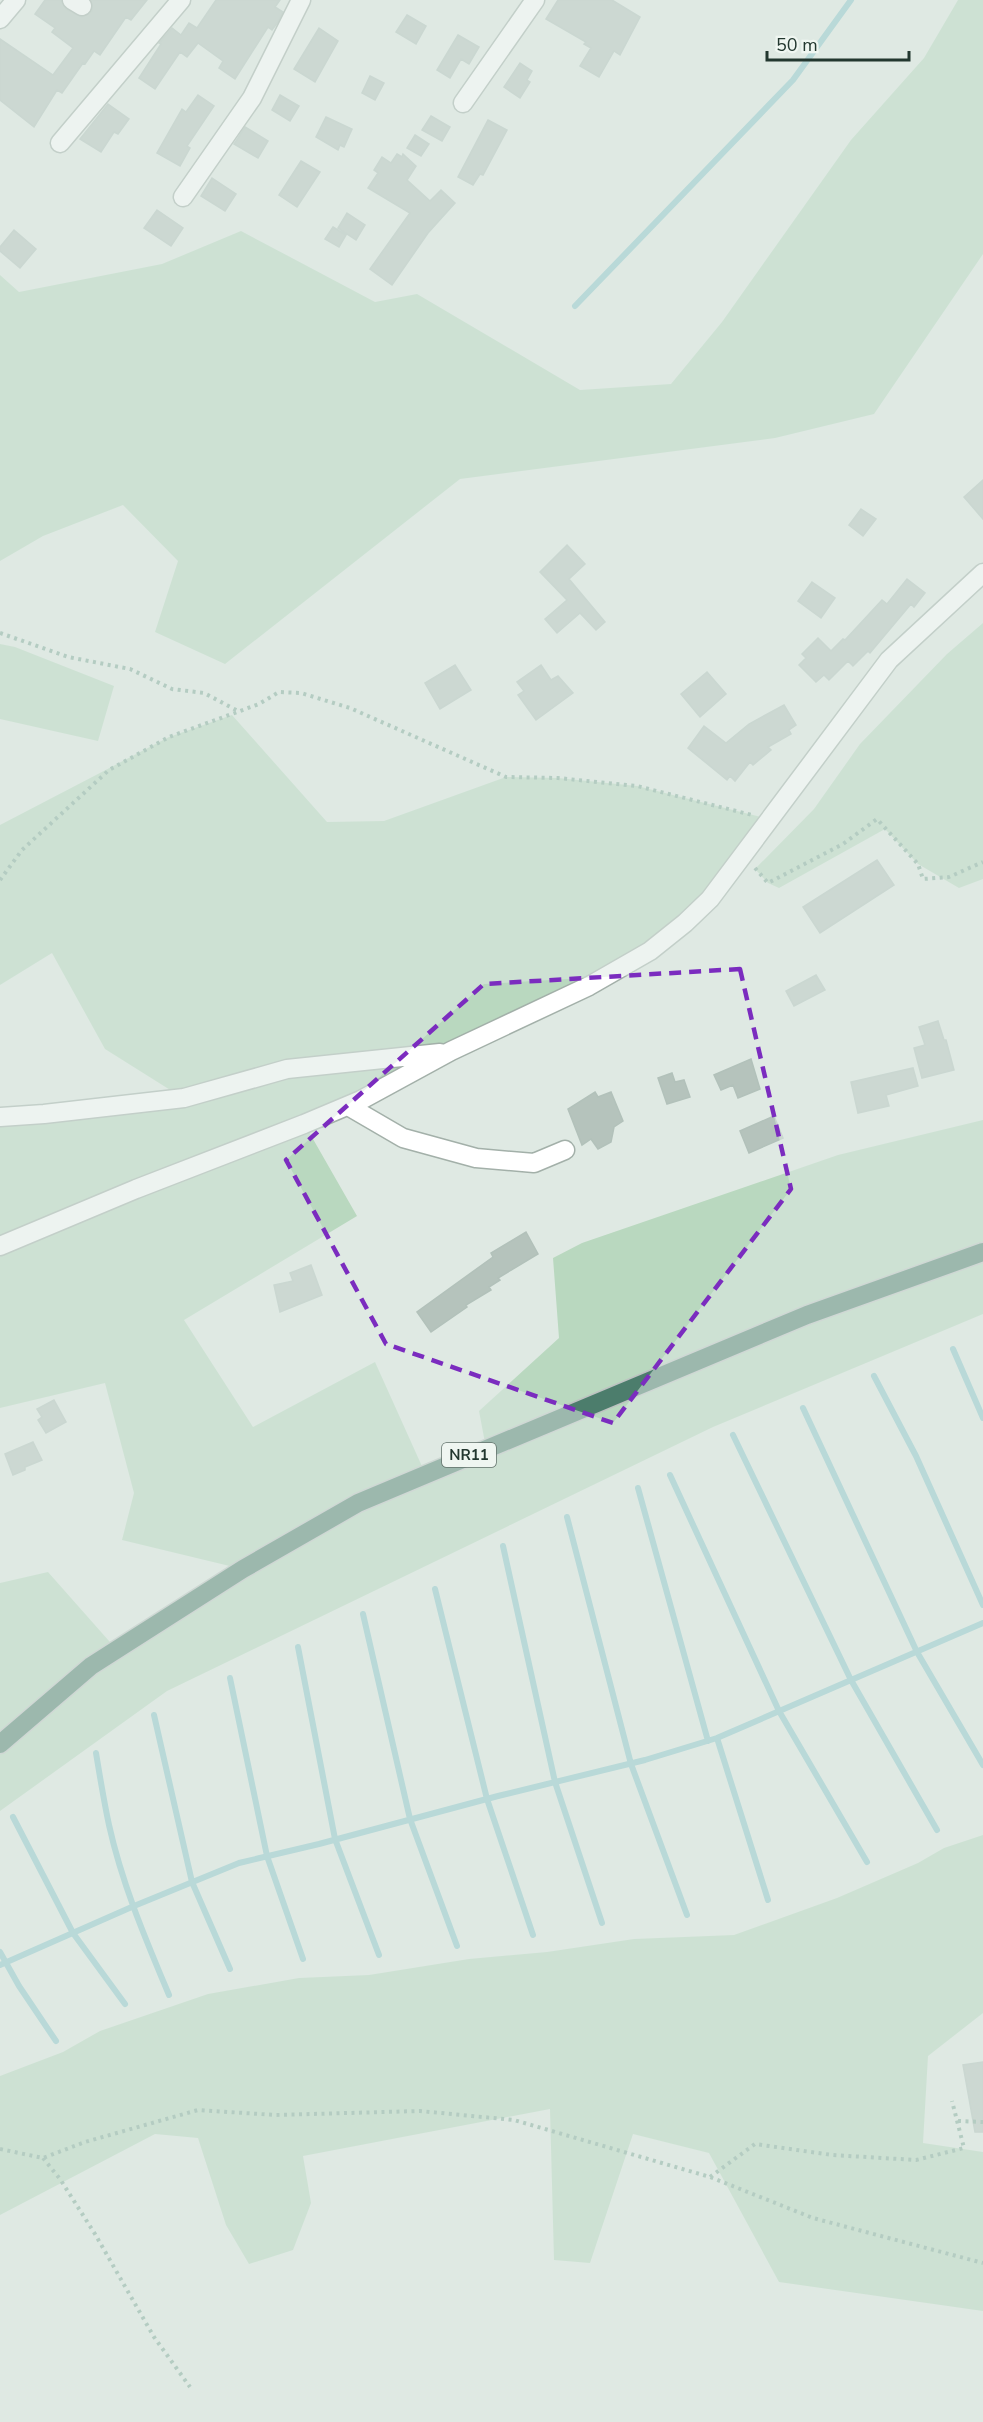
<svg xmlns="http://www.w3.org/2000/svg" width="983" height="2422" font-family="'Nunito Sans',sans-serif">
<style>
.green{fill:#b9d8bf}
.lines{fill:none;stroke-linecap:round;stroke-linejoin:round}
.stream{stroke:#8cc5c9;stroke-width:6}
.building{fill:#b5c3bc;stroke:#b2c1ba;stroke-width:1.5}
.minor-casing{stroke:#a3b0a9;stroke-width:21}
.trunk-casing{stroke:#bdc3c1;stroke-width:21}
.path{stroke:#82a999;stroke-width:4;stroke-dasharray:3 4.5;stroke-linecap:butt}
.minor{stroke:#fff;stroke-width:18}
.trunk{stroke:#4c7d6c;stroke-width:18}
.marked{fill:none;stroke:#7b2cbf;stroke-width:4.5;stroke-dasharray:12 8;stroke-linejoin:round}
.labels{text-anchor:middle;stroke-width:6;stroke-linejoin:round;paint-order:stroke}
.shield{fill:#eff6f1;stroke:#607069;stroke-width:1.5}
.shield-label{font-size:15px;font-weight:bold;fill:#22372f}
</style>
<rect width="100%" height="100%" fill="#dfe9e3"/>
<path class="green" d="M 958,0 L 983,0 L 983,254 L 874,414 L 775,438 L 460,479 L 225,664 L 155,632 L 178,561 L 123,505 L 43,536 L 0,561 L 0,275 L 19,292 L 162,264 L 241,231 L 375,302 L 417,294 L 580,390 L 671,384 L 722,322 L 851,140 L 924,58 Z
M 983,623 L 983,879 L 959,888 L 918,864 L 885,829 L 779,888 L 768,883 L 755,869 L 814,809 L 860,744 L 947,654 Z
M 0,644 L 15,647 L 114,686 L 98,741 L 0,719 Z
M 232,715 L 327,822 L 384,821 L 506,777 L 558,778 L 637,786 L 769,819 L 710,899 L 650,951 L 305,1125 L 357,1216 L 184,1320 L 253,1427 L 375,1362 L 425,1473 L 486,1448 L 479,1411 L 559,1338 L 553,1258 L 582,1243 L 838,1155 L 983,1120 L 983,1314 L 713,1427 L 167,1691 L 0,1811 L 0,1583 L 48,1572 L 117,1650 L 242,1569 L 122,1540 L 134,1493 L 105,1383 L 0,1408 L 0,1117 L 183,1098 L 105,1049 L 52,953 L 0,985 L 0,825 L 169,737 Z
M 983,1835 L 983,2013 L 928,2056 L 923,2143 L 983,2152 L 983,2311 L 779,2282 L 709,2153 L 633,2134 L 590,2263 L 554,2260 L 550,2109 L 303,2156 L 311,2203 L 293,2250 L 249,2264 L 226,2225 L 198,2138 L 155,2134 L 0,2215 L 0,2076 L 63,2052 L 100,2031 L 208,1994 L 299,1978 L 369,1975 L 469,1959 L 547,1952 L 634,1939 L 734,1935 L 837,1898 L 918,1863 L 944,1848 Z"/>
<g class="lines">
<path class="stream" d="M 575,306 L 793,80 L 851,0
M 953,1349 L 983,1418
M 874,1376 L 916,1456 L 983,1605
M 803,1408 L 917,1652 L 983,1765
M 733,1435 L 851,1680 L 937,1830
M 670,1475 L 779,1711 L 867,1862
M 638,1488 L 708,1741
M 567,1517 L 631,1764 L 687,1915
M 503,1546 L 555,1782 L 602,1923
M 435,1589 L 487,1799 L 533,1935
M 363,1614 L 410,1819 L 457,1946
M 298,1647 L 335,1839 L 379,1955
M 230,1678 L 267,1856 L 303,1959
M 154,1715 L 192,1882 L 230,1969
M 717,1738 L 768,1900
M 96,1753 C 100,1777 104,1802 109,1825 C 122,1884 146,1940 169,1995
M 13,1817 L 73,1933 L 125,2004
M 0,1952 L 19,1986 L 56,2041
M 0,1965 L 134,1906 L 239,1863 L 319,1844 L 498,1796 L 645,1760 L 717,1738 L 983,1623"/>
</g>
<path class="building" d="M 45,0 L 61,0 L 66,9 L 82,17 L 92,11 L 91,0 L 147,0 L 131,20 L 126,17 L 100,55 L 94,51 L 85,64 L 83,63 L 62,93 L 57,90 L 34,127 L 0,100 L 0,39 L 53,75 L 73,48 L 52,32 L 55,28 L 35,14 Z
M 216,0 L 280,0 L 275,7 L 283,12 L 278,22 L 272,30 L 268,27 L 235,79 L 219,68 L 223,61 L 198,43 L 187,57 L 180,52 L 155,89 L 139,78 L 161,44 L 159,43 L 172,28 L 181,35 L 189,23 L 197,28 Z
M 558,0 L 612,0 L 640,17 L 620,55 L 614,51 L 599,77 L 580,66 L 591,48 L 584,44 L 586,42 L 546,19 Z
M 407,15 L 426,26 L 416,44 L 396,32 Z
M 319,28 L 338,41 L 315,82 L 294,69 Z
M 458,35 L 479,47 L 469,64 L 461,59 L 450,78 L 437,70 Z
M 520,63 L 532,71 L 527,80 L 530,82 L 520,98 L 504,87 Z
M 370,76 L 384,83 L 375,100 L 362,93 Z
M 198,95 L 214,106 L 187,146 L 190,148 L 180,166 L 157,153 L 182,109 L 186,112 Z
M 280,95 L 299,106 L 290,121 L 272,110 Z
M 108,104 L 129,119 L 118,134 L 114,132 L 101,152 L 80,139 Z
M 431,116 L 450,127 L 442,141 L 422,130 Z
M 326,117 L 352,129 L 344,147 L 340,145 L 338,150 L 316,137 Z
M 488,120 L 507,130 L 483,175 L 480,174 L 473,185 L 458,177 Z
M 245,127 L 268,141 L 258,158 L 234,144 Z
M 415,135 L 429,144 L 421,156 L 407,148 Z
M 397,154 L 402,157 L 403,154 L 416,166 L 407,180 L 430,201 L 441,190 L 455,203 L 428,233 L 392,285 L 370,269 L 410,213 L 368,188 L 378,173 L 374,170 L 382,157 L 391,163 Z
M 301,161 L 320,172 L 297,207 L 279,195 Z
M 212,178 L 236,194 L 225,211 L 201,196 Z
M 157,210 L 183,228 L 171,246 L 144,228 Z
M 347,213 L 365,225 L 356,240 L 338,228 Z
M 333,227 L 346,235 L 339,247 L 325,239 Z
M 14,230 L 36,249 L 20,268 L 0,251 L 0,247 Z
M 983,480 L 983,519 L 964,497 Z
M 861,509 L 876,519 L 863,536 L 849,525 Z
M 567,545 L 585,564 L 569,579 L 605,622 L 596,630 L 580,613 L 557,633 L 545,619 L 567,600 L 540,572 Z
M 907,579 L 925,593 L 914,607 L 911,604 L 870,653 L 868,651 L 853,666 L 848,661 L 829,680 L 824,675 L 816,682 L 799,665 L 806,658 L 802,654 L 818,638 L 831,651 L 843,639 L 845,640 L 882,600 L 887,604 Z
M 812,582 L 835,598 L 821,618 L 798,601 Z
M 455,665 L 471,690 L 440,709 L 425,683 Z
M 541,665 L 551,680 L 558,676 L 573,693 L 536,720 L 518,695 L 524,691 L 517,682 Z
M 707,672 L 726,694 L 700,717 L 681,694 Z
M 784,705 L 796,725 L 789,730 L 791,734 L 768,747 L 771,750 L 753,765 L 750,762 L 735,781 L 730,776 L 727,780 L 688,748 L 704,726 L 726,743 L 749,724 Z
M 877,860 L 894,885 L 820,933 L 803,907 Z
M 816,975 L 825,990 L 794,1006 L 786,991 Z
M 938,1021 L 944,1040 L 946,1040 L 954,1070 L 922,1078 L 914,1048 L 925,1045 L 919,1027 Z
M 751,1059 L 760,1089 L 738,1098 L 733,1085 L 721,1090 L 714,1075 Z
M 913,1068 L 918,1086 L 886,1095 L 889,1106 L 858,1113 L 851,1082 Z
M 672,1073 L 675,1082 L 684,1080 L 690,1097 L 667,1104 L 658,1078 Z
M 595,1092 L 598,1097 L 611,1092 L 623,1121 L 614,1127 L 611,1142 L 598,1149 L 591,1139 L 582,1145 L 568,1109 Z
M 774,1116 L 783,1138 L 749,1153 L 740,1131 Z
M 526,1232 L 538,1254 L 498,1278 L 500,1280 L 489,1287 L 491,1290 L 466,1305 L 467,1307 L 431,1332 L 417,1312 L 493,1257 L 491,1253 Z
M 311,1265 L 322,1295 L 280,1312 L 274,1285 L 293,1281 L 290,1273 Z
M 54,1400 L 66,1422 L 46,1433 L 38,1420 L 42,1417 L 37,1409 Z
M 33,1442 L 42,1460 L 25,1467 L 25,1470 L 13,1475 L 5,1454 Z
M 983,2062 L 983,2132 L 975,2132 L 963,2065 Z"/>
<g class="lines">
<defs>
<path id="minor" d="M 72,0 L 82,6
M 0,19 L 16,0
M 463,103 L 535,0
M 60,143 L 181,0
M 183,197 L 252,98 L 301,0
M 348,1106 L 403,1138 L 476,1158 L 534,1163 L 565,1150
M 0,1117 L 44,1114 L 184,1098 L 287,1069 L 440,1053
M 0,1246 L 136,1189 L 304,1124 L 361,1100 L 451,1051 L 589,986 L 650,951 L 685,923 L 710,899 L 889,660 L 983,573"/>
<path id="trunk" d="M 0,1744 L 91,1666 L 243,1569 L 358,1503 L 807,1315 L 983,1252"/>
</defs>
<use href="#minor" class="minor-casing"/>
<use href="#trunk" class="trunk-casing"/>
<path class="path" d="M 0,633 L 68,657 L 130,669 L 172,689 L 204,693 L 238,711
M 755,868 L 768,883 L 843,844 L 877,819 L 918,864 L 923,879 L 949,877 L 983,862
M 0,880 L 22,850 L 109,770 L 169,737 L 259,704 L 279,692 L 301,693 L 350,708 L 506,777 L 558,778 L 637,786 L 752,815
M 958,2121 L 983,2122
M 0,2149 L 43,2158 L 85,2142 L 198,2110 L 275,2115 L 420,2111 L 514,2120 L 710,2177 L 813,2218 L 983,2263
M 43,2158 L 60,2179 L 95,2234 L 154,2337 L 190,2387
M 710,2177 L 755,2144 L 832,2155 L 916,2160 L 964,2148 L 952,2101"/>
<use href="#minor" class="minor"/>
<use href="#trunk" class="trunk"/>
</g>
<path d="M0 0H983V2422H0ZM 740,969 L 791,1189 L 613,1423 L 386,1344 L 286,1160 L 484,984 Z" fill="#dfe9e3" fill-opacity=".55" fill-rule="evenodd"/>
<path class="marked" d="M 740,969 L 791,1189 L 613,1423 L 386,1344 L 286,1160 L 484,984 Z"/>
<g class="labels">
<rect class="shield" x="442" y="1443" width="54" height="24" rx="4.5"/>
<g class="shield-label">
<text x="469" y="1460">NR11</text>
</g>
</g>
<path d="M767 51v9h142v-9" fill="none" stroke="#22372f" stroke-width="3"/>
<text x="776" y="51" font-size="18" fill="#22372f" stroke="#eff6f1" stroke-width="4.5" paint-order="stroke">50 m</text>
</svg>
